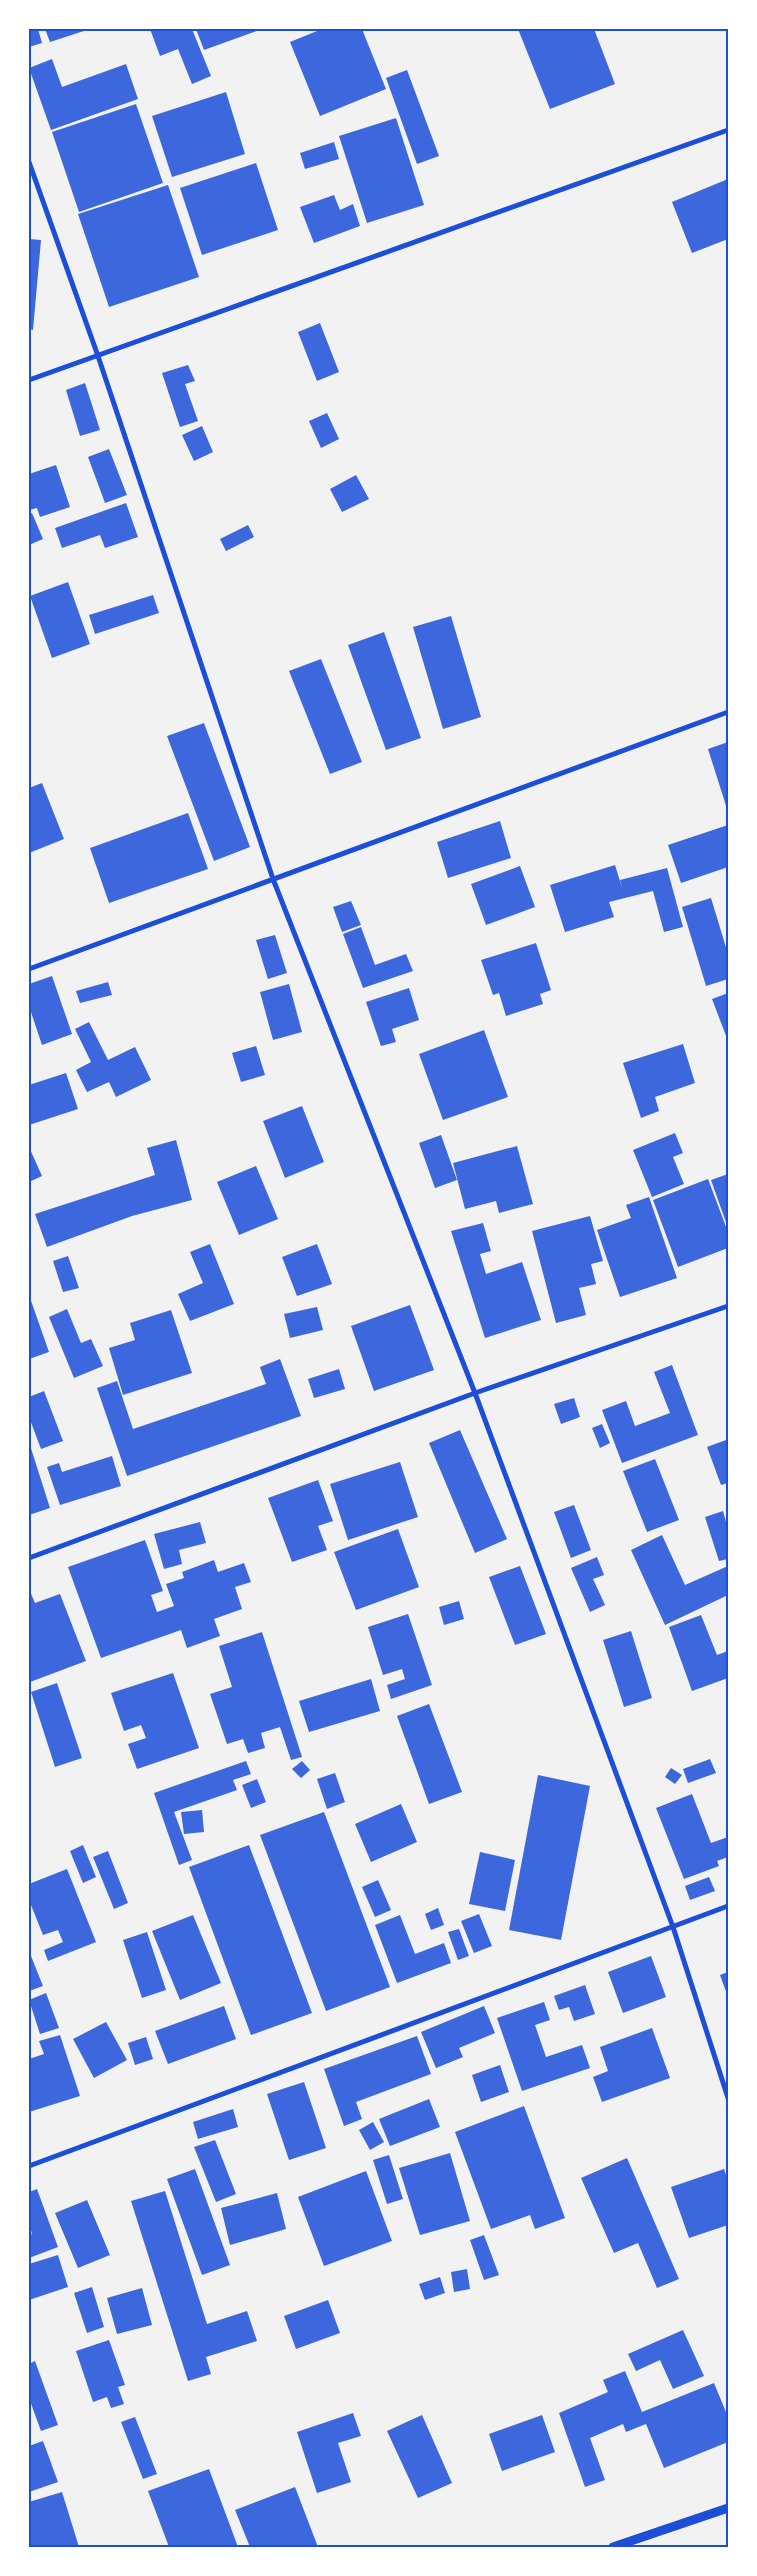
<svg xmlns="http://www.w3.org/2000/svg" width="757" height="2576" font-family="Helvetica,sans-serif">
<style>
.building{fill:#3d67dc}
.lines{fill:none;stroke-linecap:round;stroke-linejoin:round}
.minor{stroke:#1d4ed8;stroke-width:5}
.tertiary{stroke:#1d4ed8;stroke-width:9}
.neatline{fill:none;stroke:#1d4ed8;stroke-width:2}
</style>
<rect width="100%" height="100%" fill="#f2f2f2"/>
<path class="building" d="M 29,29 L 38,29 L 42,43 L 29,47 Z
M 45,29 L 90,29 L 50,42 Z
M 150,29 L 192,29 L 211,76 L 192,84 L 178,49 L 160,56 Z
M 196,29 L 262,29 L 204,50 Z
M 322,29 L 362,29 L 386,89 L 320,116 L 290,42 Z
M 518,29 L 594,29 L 615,84 L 550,109 Z
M 52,59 L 62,87 L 126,64 L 138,99 L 51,130 L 29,68 Z
M 407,70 L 439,156 L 417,164 L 386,78 Z
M 226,92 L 245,154 L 172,177 L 152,116 Z
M 136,104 L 163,183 L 79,212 L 52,132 Z
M 396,118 L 424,205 L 367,223 L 339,136 Z
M 334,142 L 339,159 L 305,169 L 300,153 Z
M 256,163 L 278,230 L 202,255 L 180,188 Z
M 728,179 L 728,239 L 692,253 L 672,202 Z
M 168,185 L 199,277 L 109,307 L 78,214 Z
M 334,195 L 340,210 L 353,204 L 360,226 L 314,243 L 300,207 Z
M 29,239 L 41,240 L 33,330 L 29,329 Z
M 320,323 L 339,372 L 317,381 L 298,332 Z
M 188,365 L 195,381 L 185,384 L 198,421 L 180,427 L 162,373 Z
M 85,383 L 100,430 L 80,436 L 66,390 Z
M 327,413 L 339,439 L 321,448 L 309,421 Z
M 202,426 L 213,452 L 194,461 L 182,435 Z
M 109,449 L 127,495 L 105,503 L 88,457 Z
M 56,465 L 70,507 L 40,517 L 37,508 L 29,510 L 29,474 Z
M 356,475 L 369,499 L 342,512 L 330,489 Z
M 126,503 L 138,537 L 105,548 L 100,535 L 62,548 L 55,528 Z
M 32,513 L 43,539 L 29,545 L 29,514 Z
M 248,525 L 254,537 L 226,551 L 220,539 Z
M 68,582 L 90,644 L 52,658 L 30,596 Z
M 153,595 L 159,613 L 95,634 L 89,615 Z
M 451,616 L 481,717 L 443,729 L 413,627 Z
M 384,632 L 421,738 L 386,750 L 348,645 Z
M 321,659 L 362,762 L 330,774 L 289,671 Z
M 204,723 L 250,847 L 214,861 L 167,736 Z
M 728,742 L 728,812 L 708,749 Z
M 42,783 L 64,839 L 29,853 L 29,788 Z
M 188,813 L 208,869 L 109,903 L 90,848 Z
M 500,821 L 511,858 L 448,878 L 437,842 Z
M 728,825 L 728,867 L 681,883 L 668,845 Z
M 615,865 L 623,891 L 620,880 L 667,868 L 683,927 L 664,932 L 653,891 L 609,902 L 614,917 L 565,932 L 550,885 Z
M 520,866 L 535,907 L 486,925 L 471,884 Z
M 711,898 L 728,954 L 728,979 L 706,986 L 682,907 Z
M 351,901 L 361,925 L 342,932 L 333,907 Z
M 361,927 L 375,965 L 406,954 L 413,971 L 363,988 L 343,934 Z
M 275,935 L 287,973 L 268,979 L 256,940 Z
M 536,943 L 551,990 L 540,994 L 543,1004 L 506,1016 L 499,993 L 493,995 L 481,960 Z
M 52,976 L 72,1034 L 42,1045 L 29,1006 L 29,984 Z
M 108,982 L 112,995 L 80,1003 L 76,991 Z
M 289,984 L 302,1032 L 273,1040 L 260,992 Z
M 409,988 L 419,1020 L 392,1029 L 396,1042 L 381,1046 L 366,1002 Z
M 728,993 L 728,1041 L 712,999 Z
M 89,1022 L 108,1060 L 135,1047 L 151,1080 L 116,1097 L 109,1082 L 87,1092 L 76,1070 L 91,1062 L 75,1029 Z
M 484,1030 L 508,1097 L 443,1120 L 419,1054 Z
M 683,1044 L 695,1083 L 655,1097 L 659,1111 L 641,1118 L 623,1063 Z
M 256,1046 L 265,1075 L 241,1082 L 232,1053 Z
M 66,1073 L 78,1109 L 29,1125 L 29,1085 Z
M 302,1106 L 324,1162 L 285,1178 L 263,1121 Z
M 675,1133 L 683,1153 L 673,1157 L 684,1184 L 652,1197 L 633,1150 Z
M 441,1135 L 457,1180 L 435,1188 L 419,1143 Z
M 176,1140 L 192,1200 L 132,1216 L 47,1247 L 35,1214 L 155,1175 L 147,1148 Z
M 517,1146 L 533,1204 L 499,1213 L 496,1201 L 465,1209 L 453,1163 Z
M 29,1147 L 42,1176 L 29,1182 Z
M 256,1166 L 278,1219 L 239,1235 L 217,1182 Z
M 728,1174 L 728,1228 L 711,1180 Z
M 708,1179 L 728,1232 L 728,1248 L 678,1267 L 653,1200 Z
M 649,1197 L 677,1278 L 620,1297 L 597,1230 L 631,1218 L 626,1205 Z
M 590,1216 L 603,1261 L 591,1264 L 596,1284 L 579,1288 L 586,1315 L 556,1323 L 532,1231 Z
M 483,1223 L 491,1251 L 480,1254 L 486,1274 L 522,1262 L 541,1320 L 485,1338 L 451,1231 Z
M 210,1244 L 234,1304 L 190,1321 L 178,1294 L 203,1283 L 190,1252 Z
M 317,1244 L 332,1284 L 297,1296 L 282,1257 Z
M 68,1256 L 79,1288 L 63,1292 L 53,1261 Z
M 29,1295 L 49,1352 L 29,1359 Z
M 410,1305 L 434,1370 L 374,1391 L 351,1326 Z
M 317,1307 L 323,1330 L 290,1338 L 284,1314 Z
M 67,1309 L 81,1343 L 91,1339 L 103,1366 L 74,1378 L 49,1317 Z
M 171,1310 L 192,1373 L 123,1395 L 109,1348 L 135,1340 L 130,1323 Z
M 280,1359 L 301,1416 L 127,1476 L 97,1388 L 117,1381 L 133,1429 L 266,1384 L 260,1367 Z
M 672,1365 L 698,1435 L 622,1463 L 602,1410 L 626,1401 L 635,1426 L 670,1413 L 654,1372 Z
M 339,1369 L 345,1389 L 314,1398 L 308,1379 Z
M 44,1391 L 63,1441 L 41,1449 L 29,1417 L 29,1397 Z
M 574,1398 L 580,1417 L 561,1424 L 554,1404 Z
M 602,1424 L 610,1443 L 600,1448 L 592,1428 Z
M 460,1430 L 507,1539 L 475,1553 L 429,1443 Z
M 726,1440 L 728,1446 L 728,1483 L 721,1485 L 707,1447 Z
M 29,1442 L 50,1508 L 29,1515 Z
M 112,1456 L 121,1486 L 60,1505 L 47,1467 L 59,1463 L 62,1472 Z
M 655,1459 L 679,1520 L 647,1532 L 623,1471 Z
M 400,1462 L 418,1517 L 348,1540 L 330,1484 Z
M 318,1480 L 333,1521 L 318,1526 L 327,1550 L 292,1562 L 268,1498 Z
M 574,1505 L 591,1550 L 571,1558 L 554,1512 Z
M 723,1511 L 728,1529 L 728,1559 L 719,1561 L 705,1517 Z
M 200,1522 L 206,1543 L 179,1550 L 182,1564 L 164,1569 L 154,1534 Z
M 398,1529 L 419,1587 L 356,1610 L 334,1552 Z
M 662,1535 L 685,1585 L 728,1566 L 728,1595 L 665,1625 L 631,1550 Z
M 145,1540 L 163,1591 L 151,1595 L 157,1612 L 174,1606 L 166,1584 L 184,1578 L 182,1572 L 214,1560 L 218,1572 L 244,1563 L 251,1582 L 235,1587 L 242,1609 L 214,1619 L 220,1636 L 187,1648 L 181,1630 L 101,1658 L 68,1567 Z
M 597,1557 L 604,1575 L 593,1579 L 605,1605 L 590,1612 L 571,1568 Z
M 520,1566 L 546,1634 L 515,1645 L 489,1577 Z
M 29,1589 L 35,1603 L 60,1594 L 86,1661 L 30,1682 Z
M 459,1601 L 464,1619 L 444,1625 L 439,1607 Z
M 408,1614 L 432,1685 L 391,1699 L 387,1685 L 405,1679 L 402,1669 L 383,1675 L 368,1627 Z
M 701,1615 L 717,1655 L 728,1651 L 728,1678 L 692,1691 L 669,1627 Z
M 631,1631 L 652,1698 L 624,1707 L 603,1640 Z
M 262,1632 L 302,1757 L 291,1760 L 280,1727 L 261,1733 L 265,1748 L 248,1753 L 243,1739 L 227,1744 L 210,1694 L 232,1687 L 219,1646 Z
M 173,1673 L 199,1748 L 137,1769 L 128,1744 L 146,1738 L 141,1725 L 124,1731 L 111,1693 Z
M 371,1679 L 380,1711 L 309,1732 L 299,1701 Z
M 57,1683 L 82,1758 L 55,1767 L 31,1692 Z
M 429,1704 L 462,1792 L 429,1804 L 397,1716 Z
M 710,1759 L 716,1773 L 688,1783 L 683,1769 Z
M 246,1761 L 251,1774 L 233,1780 L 237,1790 L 174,1812 L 192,1860 L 179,1865 L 154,1793 Z
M 302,1761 L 310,1770 L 301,1778 L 292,1769 Z
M 671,1768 L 682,1775 L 675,1784 L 665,1777 Z
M 335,1773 L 345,1802 L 327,1809 L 317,1779 Z
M 538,1775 L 590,1786 L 561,1940 L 509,1930 Z
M 257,1779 L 266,1802 L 251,1808 L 242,1785 Z
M 692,1794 L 711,1843 L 728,1837 L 728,1857 L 717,1861 L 719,1866 L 684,1879 L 656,1808 Z
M 401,1804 L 417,1842 L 371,1862 L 355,1824 Z
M 202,1810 L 204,1832 L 184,1834 L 181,1812 Z
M 324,1812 L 390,1987 L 326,2011 L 260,1835 Z
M 83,1845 L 96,1877 L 83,1883 L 70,1851 Z
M 249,1845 L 312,2013 L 251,2035 L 189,1867 Z
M 108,1851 L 128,1903 L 114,1909 L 93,1857 Z
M 480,1852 L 515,1860 L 505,1911 L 469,1904 Z
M 67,1869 L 96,1942 L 48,1961 L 44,1950 L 63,1942 L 58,1930 L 43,1935 L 29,1900 L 29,1884 Z
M 709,1877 L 715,1891 L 690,1900 L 685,1886 Z
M 378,1880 L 391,1910 L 375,1917 L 362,1887 Z
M 438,1908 L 444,1925 L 431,1930 L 425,1914 Z
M 479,1914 L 492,1946 L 474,1953 L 461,1921 Z
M 193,1915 L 221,1983 L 180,2000 L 152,1931 Z
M 400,1915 L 415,1954 L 444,1943 L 451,1963 L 397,1983 L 375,1925 Z
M 459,1929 L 469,1956 L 458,1960 L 448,1932 Z
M 147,1932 L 166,1990 L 142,1998 L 123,1940 Z
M 29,1951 L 43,1986 L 29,1991 Z
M 651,1956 L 666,1997 L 623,2013 L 608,1972 Z
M 728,1972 L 728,1997 L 720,1975 Z
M 585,1985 L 595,2014 L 574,2021 L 569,2007 L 559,2010 L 554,1996 Z
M 46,1993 L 59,2028 L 40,2034 L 29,2000 Z
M 544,2002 L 550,2020 L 535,2025 L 546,2057 L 582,2045 L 590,2068 L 522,2091 L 497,2018 Z
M 224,2006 L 236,2039 L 168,2064 L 155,2031 Z
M 484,2006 L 495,2033 L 459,2048 L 463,2057 L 436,2068 L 421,2032 Z
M 106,2022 L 127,2060 L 94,2078 L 73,2039 Z
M 652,2028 L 670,2078 L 602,2102 L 593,2077 L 608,2071 L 600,2047 Z
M 60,2035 L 80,2096 L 29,2112 L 29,2059 L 44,2054 L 39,2041 Z
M 417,2036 L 431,2074 L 356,2102 L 362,2119 L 344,2126 L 324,2069 Z
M 146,2037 L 153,2059 L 135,2065 L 128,2043 Z
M 500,2065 L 509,2092 L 481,2102 L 472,2075 Z
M 304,2082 L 326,2148 L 289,2160 L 267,2094 Z
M 429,2099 L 440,2127 L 390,2146 L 379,2119 Z
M 524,2106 L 565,2218 L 535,2229 L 530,2215 L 491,2229 L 455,2132 Z
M 233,2109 L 238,2127 L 198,2139 L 193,2122 Z
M 373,2122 L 384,2142 L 370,2150 L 359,2130 Z
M 215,2140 L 236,2194 L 216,2202 L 194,2147 Z
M 450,2153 L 470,2221 L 420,2235 L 399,2168 Z
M 389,2155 L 403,2199 L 387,2204 L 373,2160 Z
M 627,2158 L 679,2279 L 657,2288 L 638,2243 L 614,2253 L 581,2178 Z
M 195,2169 L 230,2265 L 202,2275 L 167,2179 Z
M 724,2169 L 728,2181 L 728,2225 L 689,2238 L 671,2187 Z
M 366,2171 L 392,2241 L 324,2266 L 298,2197 Z
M 37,2189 L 58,2247 L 29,2258 L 29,2235 L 32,2234 L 29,2223 L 29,2192 Z
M 165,2191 L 207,2324 L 247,2311 L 257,2341 L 206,2357 L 211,2374 L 188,2381 L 131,2201 Z
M 277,2193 L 286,2229 L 230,2245 L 221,2208 Z
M 87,2200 L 110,2255 L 78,2268 L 55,2213 Z
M 484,2235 L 499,2275 L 484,2280 L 470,2240 Z
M 58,2255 L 68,2287 L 29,2300 L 29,2264 Z
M 467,2269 L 470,2289 L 454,2292 L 451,2272 Z
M 440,2277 L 445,2293 L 425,2300 L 419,2284 Z
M 92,2287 L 104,2327 L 87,2333 L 74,2293 Z
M 142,2288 L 152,2325 L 117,2334 L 107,2298 Z
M 328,2300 L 340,2333 L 296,2349 L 284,2316 Z
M 683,2330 L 704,2376 L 673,2389 L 660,2360 L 636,2371 L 628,2354 Z
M 109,2340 L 125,2385 L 118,2387 L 124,2404 L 111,2408 L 107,2397 L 93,2402 L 76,2351 Z
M 35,2361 L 58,2425 L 41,2431 L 29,2398 L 29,2364 Z
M 625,2371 L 642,2412 L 714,2383 L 728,2417 L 728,2442 L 664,2468 L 646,2424 L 626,2432 L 623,2424 L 590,2438 L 605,2480 L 585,2487 L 559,2413 L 608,2392 L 603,2380 Z
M 353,2413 L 361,2436 L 338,2443 L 351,2482 L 317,2493 L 297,2432 Z
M 422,2415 L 452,2483 L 418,2498 L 387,2431 Z
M 542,2415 L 555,2452 L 502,2471 L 489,2434 Z
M 135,2417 L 157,2474 L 143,2479 L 121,2422 Z
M 43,2441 L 58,2482 L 29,2492 L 29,2446 Z
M 209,2469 L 238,2547 L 169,2547 L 148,2491 Z
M 295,2487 L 318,2547 L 250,2547 L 235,2510 Z
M 62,2492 L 79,2547 L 29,2547 L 29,2502 Z"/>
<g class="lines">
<path class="minor" d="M 29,162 L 98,356 L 273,879 L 475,1393 L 673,1927 L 728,2098
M 29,380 L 728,130
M 29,969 L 728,712
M 29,1558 L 475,1393 L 728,1306
M 29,2166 L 728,1906"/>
<path class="tertiary" d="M 613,2547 L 728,2508"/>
</g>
<rect width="757" height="2576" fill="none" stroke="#ffffff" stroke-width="60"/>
<rect x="30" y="30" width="697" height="2516" class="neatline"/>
</svg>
